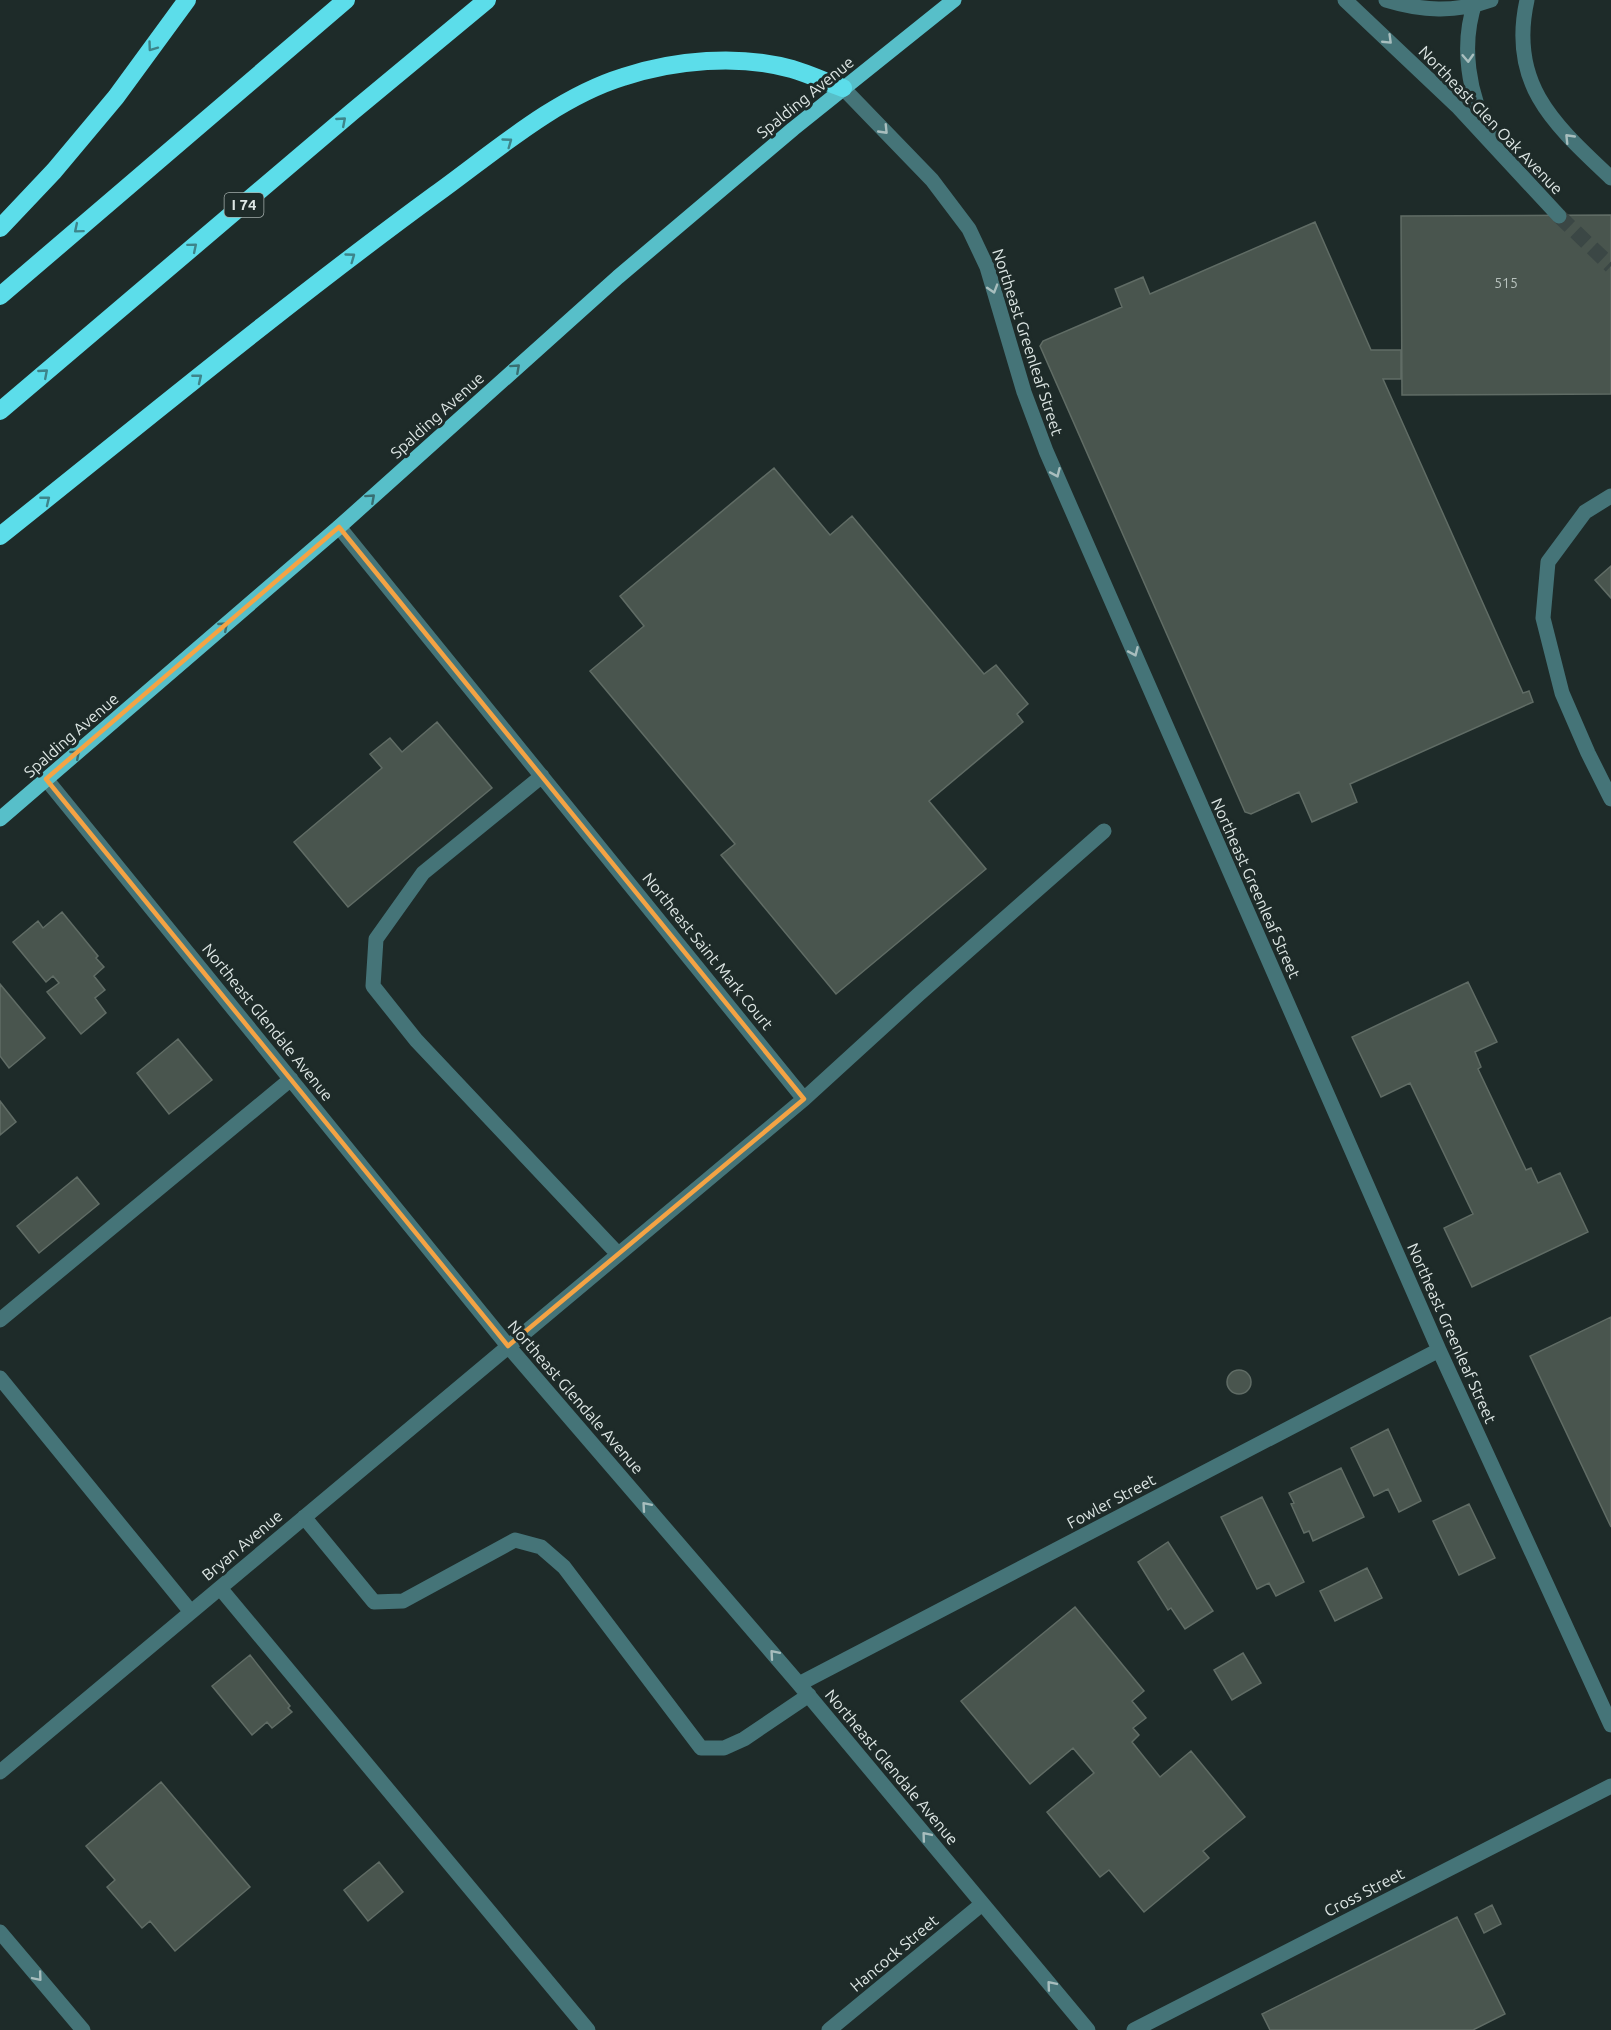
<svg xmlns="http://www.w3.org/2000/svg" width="1611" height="2030" font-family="Ubuntu,sans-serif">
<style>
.building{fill:#49554e;stroke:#606c65;stroke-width:1.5}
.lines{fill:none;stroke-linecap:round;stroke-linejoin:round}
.minor-tunnel{stroke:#3b4745;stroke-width:15;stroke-dasharray:15 8;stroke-linecap:butt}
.minor{stroke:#457478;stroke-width:15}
.major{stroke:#57bfc9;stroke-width:15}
.highway{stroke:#5cddea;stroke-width:18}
.oneway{stroke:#a8bebe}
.oneway2{stroke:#3d848a}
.oneway3{stroke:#386e71}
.marked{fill:none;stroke:#f4a344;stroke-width:4.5;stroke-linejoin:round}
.labels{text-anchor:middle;stroke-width:6;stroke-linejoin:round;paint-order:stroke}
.number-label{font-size:14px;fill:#b8c2be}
.shield{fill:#1e2b29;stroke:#a4aeac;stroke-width:1.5}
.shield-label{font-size:15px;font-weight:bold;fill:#dde6e4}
.street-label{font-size:16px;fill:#dde6e4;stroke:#1e2b29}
</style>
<rect width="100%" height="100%" fill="#1e2b29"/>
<path class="building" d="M 1611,215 L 1611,394 L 1402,395 L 1401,216 Z
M 1315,222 L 1371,350 L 1401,350 L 1401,379 L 1383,379 L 1523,693 L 1529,691 L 1533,702 L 1350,784 L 1357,802 L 1312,822 L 1299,792 L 1251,814 L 1245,812 L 1040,346 L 1043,341 L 1122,307 L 1115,289 L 1143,277 L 1150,294 Z
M 774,468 L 830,535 L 852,516 L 984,674 L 996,665 L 1028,704 L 1017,714 L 1023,722 L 929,801 L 986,869 L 836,994 L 721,855 L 735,844 L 590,671 L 644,626 L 620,596 Z
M 1611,566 L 1611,598 L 1595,580 Z
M 437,722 L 492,788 L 348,907 L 294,842 L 382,768 L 370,754 L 390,738 L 402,752 Z
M 62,912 L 98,956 L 96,958 L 104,967 L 94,976 L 105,990 L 95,998 L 106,1013 L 81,1034 L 47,992 L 59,983 L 53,976 L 46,982 L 13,942 L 38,921 L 43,928 Z
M 1468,982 L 1497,1042 L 1475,1052 L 1481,1067 L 1478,1069 L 1526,1170 L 1531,1168 L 1538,1183 L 1560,1173 L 1588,1232 L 1472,1287 L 1444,1228 L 1473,1214 L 1410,1083 L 1381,1097 L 1352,1037 Z
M 0,984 L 45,1038 L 9,1068 L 0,1056 Z
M 178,1039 L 212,1080 L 169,1114 L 137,1073 Z
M 0,1101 L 16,1122 L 0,1135 Z
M 77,1177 L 99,1204 L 39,1253 L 17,1226 Z
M 1611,1317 L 1611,1527 L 1530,1356 Z
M1227 1382a12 12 0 1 1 24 0a12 12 0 1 1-24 0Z
M 1388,1429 L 1421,1501 L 1399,1512 L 1388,1489 L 1374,1496 L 1351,1448 Z
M 1341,1468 L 1364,1517 L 1313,1541 L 1309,1531 L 1304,1533 L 1291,1504 L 1294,1503 L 1289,1493 Z
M 1262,1497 L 1304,1582 L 1276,1596 L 1269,1583 L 1257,1589 L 1221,1517 Z
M 1469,1504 L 1495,1558 L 1459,1575 L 1433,1521 Z
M 1168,1542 L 1213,1611 L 1185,1629 L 1171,1608 L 1168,1610 L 1138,1562 Z
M 1367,1568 L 1382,1598 L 1335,1621 L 1320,1591 Z
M 1075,1607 L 1144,1691 L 1132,1701 L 1146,1718 L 1133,1728 L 1139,1735 L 1132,1742 L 1160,1777 L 1191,1751 L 1245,1817 L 1203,1851 L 1209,1858 L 1144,1912 L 1109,1870 L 1100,1877 L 1047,1812 L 1094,1773 L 1073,1748 L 1030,1784 L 961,1701 Z
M 1243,1653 L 1261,1683 L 1232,1700 L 1214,1670 Z
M 250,1655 L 290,1706 L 288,1708 L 292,1712 L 272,1728 L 267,1722 L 252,1735 L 212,1686 Z
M 161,1782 L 250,1887 L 175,1951 L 150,1921 L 142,1928 L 107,1887 L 115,1880 L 86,1846 Z
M 379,1862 L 403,1892 L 368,1921 L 344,1890 Z
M 1492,1905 L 1501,1924 L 1484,1933 L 1475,1914 Z
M 1457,1917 L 1505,2014 L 1473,2030 L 1270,2030 L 1262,2014 Z"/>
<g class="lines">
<path class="minor-tunnel" d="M 1559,216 L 1611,266"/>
<path class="minor" d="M 1345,0 L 1457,106 L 1559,216
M 1386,0 C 1422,11 1455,13 1491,0
M 1476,0 C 1460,44 1468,95 1491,136
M 1527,0 C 1508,85 1555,125 1611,178
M 843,88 L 932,180 L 969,229 L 987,267 L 1024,392 L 1046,451 L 1439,1350 L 1611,1725
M 1611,496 L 1585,512 L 1548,562 L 1543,618 L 1562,693 L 1588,753 L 1611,799
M 542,776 L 423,873 L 376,939 L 373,986 L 416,1040 L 618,1254
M 46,779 L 508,1346 L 799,1684 L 1088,2030
M 804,1099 L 918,995 L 1104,831
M 0,1320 L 291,1079
M 0,1378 L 191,1612
M 304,1517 L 374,1602 L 403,1601 L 515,1540 L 541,1547 L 564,1567 L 701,1748 L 724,1748 L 744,1739 L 809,1695
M 220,1588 L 588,2030
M 799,1684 L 1439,1350
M 0,1772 L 804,1099 L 339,527
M 0,1932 L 83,2030
M 829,2030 L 982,1904
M 1134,2030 L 1611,1786"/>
<path class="major" d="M 0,819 L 339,527 L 618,277 L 793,129 L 954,0"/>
<path class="highway" d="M 0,228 L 54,171 L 116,97 L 187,0
M 0,296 L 346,0
M 0,411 L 352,112 L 487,0
M 0,536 C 144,421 287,303 436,194 C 493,153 555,98 623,77 C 674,60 739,54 792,69 C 809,74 826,82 843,88"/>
</g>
<defs><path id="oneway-chevron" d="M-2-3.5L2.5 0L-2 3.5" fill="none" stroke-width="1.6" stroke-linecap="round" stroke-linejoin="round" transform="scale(1.5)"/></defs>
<g class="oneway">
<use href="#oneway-chevron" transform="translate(1388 40) rotate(44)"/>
<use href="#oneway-chevron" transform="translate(1468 58) rotate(87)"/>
<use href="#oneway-chevron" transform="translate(884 130) rotate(46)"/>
<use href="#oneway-chevron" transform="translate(1569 138) rotate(-134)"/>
<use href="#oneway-chevron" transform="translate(993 289) rotate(73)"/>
<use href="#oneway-chevron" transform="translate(1056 473) rotate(66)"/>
<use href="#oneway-chevron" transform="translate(1134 652) rotate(66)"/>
<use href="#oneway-chevron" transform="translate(646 1506) rotate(-131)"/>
<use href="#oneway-chevron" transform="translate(774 1654) rotate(-131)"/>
<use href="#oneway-chevron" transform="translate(926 1836) rotate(-130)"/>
<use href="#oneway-chevron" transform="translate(38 1977) rotate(50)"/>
<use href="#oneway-chevron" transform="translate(1051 1985) rotate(-130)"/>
</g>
<g class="oneway2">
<use href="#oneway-chevron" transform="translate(152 47) rotate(126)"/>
<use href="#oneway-chevron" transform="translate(342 121) rotate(-41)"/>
<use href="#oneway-chevron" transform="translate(508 142) rotate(-36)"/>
<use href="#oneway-chevron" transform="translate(78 229) rotate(140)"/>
<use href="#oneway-chevron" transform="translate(193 247) rotate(-40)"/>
<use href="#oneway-chevron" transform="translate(351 257) rotate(-36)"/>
<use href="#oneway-chevron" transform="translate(44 373) rotate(-41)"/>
<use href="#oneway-chevron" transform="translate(198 378) rotate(-39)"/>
<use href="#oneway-chevron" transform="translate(46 500) rotate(-39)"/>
</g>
<g class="oneway3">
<use href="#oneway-chevron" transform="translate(516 368) rotate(-42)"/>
<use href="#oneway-chevron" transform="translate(371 498) rotate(-42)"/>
<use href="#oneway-chevron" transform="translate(224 626) rotate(-41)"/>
<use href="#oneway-chevron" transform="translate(76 754) rotate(-41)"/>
</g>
<path class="marked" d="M 339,527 L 804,1099 L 508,1346 L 46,779 Z"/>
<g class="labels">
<g class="number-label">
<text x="1506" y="288">515</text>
</g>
<rect class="shield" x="224.5" y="193" width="39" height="24" rx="4.5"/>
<g class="shield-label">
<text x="244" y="210">I 74</text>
</g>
<g class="street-label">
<text transform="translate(805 97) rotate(-39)" y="6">Spalding Avenue</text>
<text transform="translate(1491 120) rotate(46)" y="6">Northeast Glen Oak Avenue</text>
<text transform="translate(1028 342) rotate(72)" y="6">Northeast Greenleaf Street</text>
<text transform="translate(437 415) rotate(-42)" y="6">Spalding Avenue</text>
<text transform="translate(71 735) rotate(-41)" y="6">Spalding Avenue</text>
<text transform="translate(1256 888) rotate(66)" y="6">Northeast Greenleaf Street</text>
<text transform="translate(708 951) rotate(51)" y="6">Northeast Saint Mark Court</text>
<text transform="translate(268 1022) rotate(51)" y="6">Northeast Glendale Avenue</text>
<text transform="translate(1452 1333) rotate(66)" y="6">Northeast Greenleaf Street</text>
<text transform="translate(576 1397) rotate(49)" y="6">Northeast Glendale Avenue</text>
<text transform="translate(1111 1501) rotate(-28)" y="6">Fowler Street</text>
<text transform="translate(242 1545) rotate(-40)" y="6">Bryan Avenue</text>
<text transform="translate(892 1767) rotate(50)" y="6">Northeast Glendale Avenue</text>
<text transform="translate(1364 1892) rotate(-27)" y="6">Cross Street</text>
<text transform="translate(894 1953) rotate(-40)" y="6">Hancock Street</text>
</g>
</g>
</svg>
